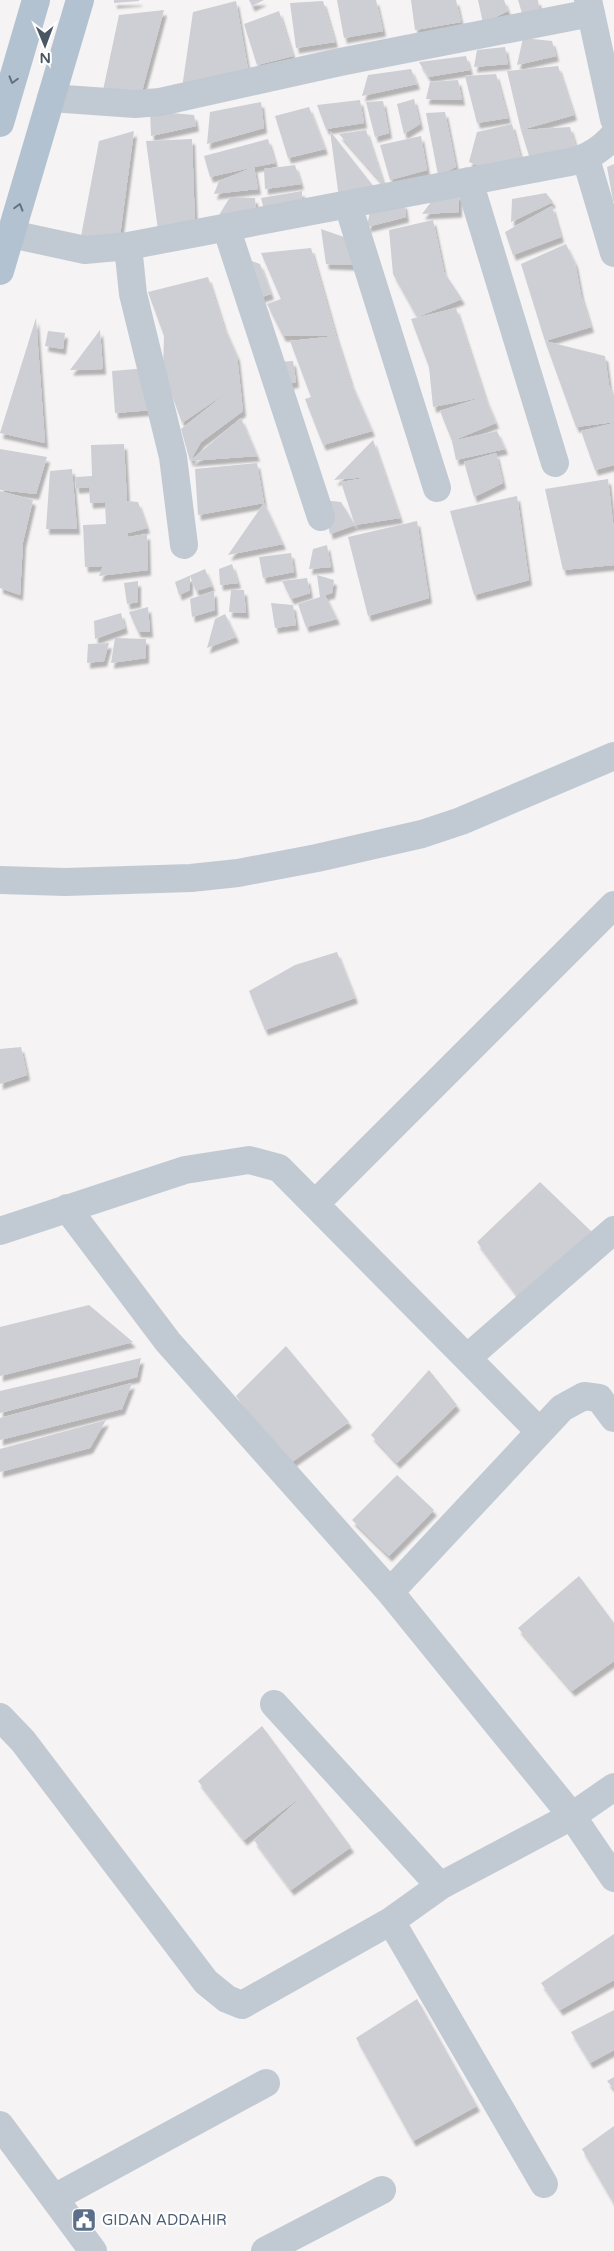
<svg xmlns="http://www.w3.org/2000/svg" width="614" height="2251" font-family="'Varela Round',sans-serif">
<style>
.building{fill:#cdcfd5;filter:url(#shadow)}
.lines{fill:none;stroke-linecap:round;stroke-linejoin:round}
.minor{stroke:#c1cad2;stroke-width:28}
.major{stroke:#b3c2d1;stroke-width:28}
.oneway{stroke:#64717d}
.labels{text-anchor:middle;stroke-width:4.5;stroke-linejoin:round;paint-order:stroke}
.service-label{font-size:15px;fill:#4e5e75;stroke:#fff;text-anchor:start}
</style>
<defs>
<filter id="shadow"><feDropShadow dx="3" dy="5.5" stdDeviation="1" flood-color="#0004"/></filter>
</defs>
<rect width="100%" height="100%" fill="#f5f3f3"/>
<path class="building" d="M 114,0 L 139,0 L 139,1 L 114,3 Z
M 249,0 L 264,0 L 252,6 Z
M 337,0 L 376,0 L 383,31 L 344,38 Z
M 411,0 L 456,0 L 461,22 L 415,30 Z
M 478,0 L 504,0 L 508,11 L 483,23 Z
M 518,0 L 538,0 L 540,14 L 523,16 Z
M 236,1 L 249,75 L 182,88 L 193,12 Z
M 323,1 L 335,42 L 296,48 L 290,3 Z
M 164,10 L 141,95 L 102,95 L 119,15 Z
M 279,11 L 293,56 L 257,65 L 244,24 Z
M 523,38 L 552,41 L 556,56 L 517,65 Z
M 505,47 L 508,64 L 474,67 L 477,50 Z
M 466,56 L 470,70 L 428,77 L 419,62 Z
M 558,66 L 574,115 L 521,130 L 507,71 Z
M 411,69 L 417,84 L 362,96 L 368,75 Z
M 496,74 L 508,118 L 477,123 L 465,76 Z
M 458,80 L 462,100 L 426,99 L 430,82 Z
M 414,99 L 420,124 L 404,134 L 397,104 Z
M 360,100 L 364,123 L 326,129 L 317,105 Z
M 383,101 L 389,133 L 375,137 L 366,102 Z
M 261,102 L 264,128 L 207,144 L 210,112 Z
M 309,107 L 325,149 L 288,158 L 275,116 Z
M 150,111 L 194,115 L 196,126 L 151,136 Z
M 445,112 L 456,167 L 438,175 L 426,113 Z
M 512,124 L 521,159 L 494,172 L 469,162 L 477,132 Z
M 570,127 L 579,158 L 531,162 L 521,130 Z
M 366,130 L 384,185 L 339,134 Z
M 134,131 L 120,236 L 79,247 L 99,141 Z
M 330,131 L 378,192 L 339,198 Z
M 421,136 L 427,170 L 390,180 L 380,145 Z
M 192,139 L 195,225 L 158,230 L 146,141 Z
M 268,139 L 275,163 L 254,167 L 258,189 L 214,194 L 219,181 L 254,167 L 210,177 L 204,156 Z
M 614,164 L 614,201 L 613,201 L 607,167 Z
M 295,165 L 301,184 L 265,189 L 264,169 Z
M 302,191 L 302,205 L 265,214 L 261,198 Z
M 459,193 L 459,212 L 422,214 L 431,202 Z
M 546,193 L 553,202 L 511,222 L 512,199 Z
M 230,197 L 255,198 L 256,214 L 216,220 Z
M 404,203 L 406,217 L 367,227 L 370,211 Z
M 552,206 L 561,237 L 513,255 L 505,232 Z
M 433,220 L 444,272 L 462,299 L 417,317 L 393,274 L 389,230 Z
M 321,229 L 344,237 L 354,265 L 326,264 Z
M 566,244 L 575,263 L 581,295 L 591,327 L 545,341 L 521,264 Z
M 311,248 L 336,336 L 351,383 L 372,431 L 323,445 L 305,399 L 311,397 L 290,341 L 336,336 L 283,336 L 267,304 L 281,299 L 261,253 Z
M 241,257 L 260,264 L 271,294 L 256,299 Z
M 208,277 L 224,327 L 237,356 L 243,411 L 201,442 L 190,461 L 181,429 L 233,388 L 182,423 L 163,370 L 164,336 L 148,292 Z
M 456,308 L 485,397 L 496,423 L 452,441 L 440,411 L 483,397 L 433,407 L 429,367 L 411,319 Z
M 36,318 L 45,443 L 0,433 Z
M 100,330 L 103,369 L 70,370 Z
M 48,331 L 65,333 L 63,349 L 45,346 Z
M 545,341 L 605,356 L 609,385 L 614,400 L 614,422 L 576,427 Z
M 293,361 L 296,382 L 285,385 L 278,362 Z
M 148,368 L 152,410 L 115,413 L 112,371 Z
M 241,418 L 257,456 L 190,461 Z
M 614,423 L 614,465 L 595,470 L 581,431 Z
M 497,431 L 505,449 L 456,460 L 452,441 Z
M 373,440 L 400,518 L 355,525 L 341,482 L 377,476 L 334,480 Z
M 124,444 L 127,501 L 138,502 L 147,528 L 128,533 L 128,537 L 147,534 L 148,570 L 99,576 L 103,566 L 85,567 L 83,525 L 106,524 L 105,502 L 90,503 L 89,487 L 76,488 L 75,477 L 92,476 L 91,445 Z
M 0,449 L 47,457 L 36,494 L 0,490 Z
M 496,453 L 503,483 L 474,497 L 464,462 Z
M 257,463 L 264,503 L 198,515 L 195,469 Z
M 72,469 L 77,529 L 46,529 L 50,471 Z
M 608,479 L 614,531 L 614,565 L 563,570 L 545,489 Z
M 0,491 L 33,500 L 23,542 L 20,595 L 0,588 Z
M 517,496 L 529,580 L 474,595 L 450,511 Z
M 322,500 L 341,502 L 355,525 L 330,534 Z
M 264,503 L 283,544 L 228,555 Z
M 417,521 L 429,598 L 368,616 L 348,537 Z
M 327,545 L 331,567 L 309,569 L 313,549 Z
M 291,553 L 294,572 L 263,578 L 259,557 Z
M 232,564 L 238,583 L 220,585 L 219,569 Z
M 205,569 L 212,586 L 196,591 L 190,576 L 190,590 L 179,595 L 175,582 Z
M 317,575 L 334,580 L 332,593 L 325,595 L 337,619 L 306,627 L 298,604 L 320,597 Z
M 307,578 L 310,593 L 291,599 L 282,581 Z
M 138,581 L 138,602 L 127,604 L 124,583 Z
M 231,590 L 244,590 L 246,613 L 229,612 Z
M 214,591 L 215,610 L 192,617 L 190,599 Z
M 271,603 L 293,605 L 296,625 L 275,628 Z
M 148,607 L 150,632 L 138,632 L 129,612 Z
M 121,613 L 125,628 L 95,639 L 94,621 Z
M 225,614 L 236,637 L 207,648 L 215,619 Z
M 115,638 L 146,639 L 146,658 L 111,663 Z
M 109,643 L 104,661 L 87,663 L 88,644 Z
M 337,952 L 355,998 L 265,1030 L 249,991 L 295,965 Z
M 21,1047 L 27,1075 L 0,1084 L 0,1049 Z
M 540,1182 L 594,1234 L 522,1302 L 477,1242 Z
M 89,1305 L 133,1342 L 0,1376 L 0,1327 Z
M 286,1346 L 349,1422 L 289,1464 L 236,1396 Z
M 141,1358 L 137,1377 L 0,1413 L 0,1391 Z
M 429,1370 L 457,1405 L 397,1463 L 371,1435 Z
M 132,1383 L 122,1409 L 0,1440 L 0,1418 Z
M 106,1420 L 90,1448 L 0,1472 L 0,1449 Z
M 397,1475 L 434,1510 L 389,1556 L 352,1520 Z
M 579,1576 L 614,1623 L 614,1661 L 572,1691 L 518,1628 Z
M 262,1726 L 351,1847 L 291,1890 L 254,1840 L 307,1792 L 244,1840 L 198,1781 Z
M 614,1934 L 614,1980 L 560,2010 L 541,1983 Z
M 417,1999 L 477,2106 L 413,2141 L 356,2038 Z
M 614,2010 L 614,2050 L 590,2063 L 571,2032 Z
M 614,2077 L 614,2089 L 607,2081 Z
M 614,2126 L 614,2204 L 582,2149 Z"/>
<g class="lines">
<path class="minor" d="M 588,0 L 614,119
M 51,98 L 135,104 L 160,102 L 340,62 L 591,13
M 586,159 L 614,253
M 469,181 L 555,463
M 348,205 L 437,488
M 226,227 L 321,517
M 11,234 L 85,250 L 128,246 L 570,162 C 588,158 602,149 614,135
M 128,246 L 133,294 L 173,457 L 184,545
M 0,880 L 65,882 L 191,878 L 238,873 L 317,858 L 422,834 L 461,821 L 614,756
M 315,1204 L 614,905
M 67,1208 L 168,1342 L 390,1592 L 572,1816 L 614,1878
M 0,1231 L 185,1170 L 249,1160 L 279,1168 L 539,1431
M 467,1358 L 614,1230
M 390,1592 L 562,1408 L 584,1396 L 599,1398 L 614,1418
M 274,1704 L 440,1886
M 0,1717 L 23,1741 L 206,1982 L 227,1999 L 242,2005 L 391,1921 L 440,1886 L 572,1816 L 614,1787
M 391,1921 L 544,2184
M 0,2125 L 93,2251
M 54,2198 L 266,2083
M 265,2251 L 382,2190"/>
<path class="major" d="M 0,123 L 36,0
M 0,271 L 80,0"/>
</g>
<defs><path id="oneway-chevron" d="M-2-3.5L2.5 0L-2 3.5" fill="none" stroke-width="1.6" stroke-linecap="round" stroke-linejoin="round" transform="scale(1.25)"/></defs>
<g class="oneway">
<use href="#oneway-chevron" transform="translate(13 80) rotate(106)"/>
<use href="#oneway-chevron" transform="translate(19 207) rotate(-74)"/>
</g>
<defs>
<symbol id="civic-square" viewBox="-11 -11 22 22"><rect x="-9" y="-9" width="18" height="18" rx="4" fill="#5c6f8a" stroke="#fff"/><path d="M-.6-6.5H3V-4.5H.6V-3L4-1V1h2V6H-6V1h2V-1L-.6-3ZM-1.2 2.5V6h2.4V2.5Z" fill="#fff"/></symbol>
</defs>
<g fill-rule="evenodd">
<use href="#civic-square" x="70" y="2206" width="28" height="28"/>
</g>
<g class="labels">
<g class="service-label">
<text x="102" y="2225">GIDAN ADDAHIR</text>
</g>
</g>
<g transform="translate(45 45) rotate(179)" stroke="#ffffff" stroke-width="4" paint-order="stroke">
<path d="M0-4L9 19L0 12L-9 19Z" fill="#4a5661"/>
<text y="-8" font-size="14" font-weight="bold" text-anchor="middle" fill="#4a5661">N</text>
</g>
</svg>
